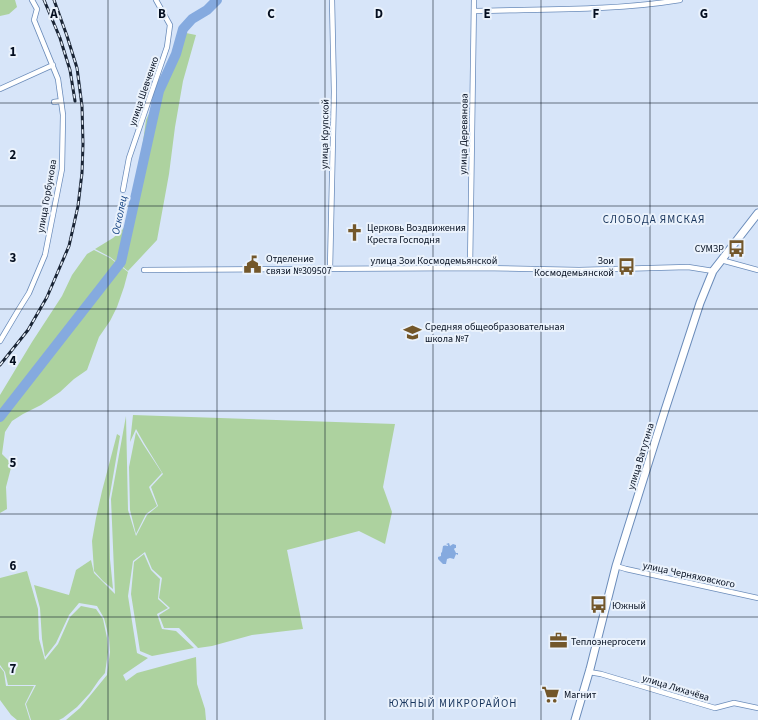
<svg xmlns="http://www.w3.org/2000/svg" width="758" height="720" font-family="'Source Sans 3',sans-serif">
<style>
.green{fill:#add29f}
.water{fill:#85aadf}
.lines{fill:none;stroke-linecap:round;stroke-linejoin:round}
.river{stroke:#85aadf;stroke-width:10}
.street-casing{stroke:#6b8cba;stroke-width:6}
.primary-casing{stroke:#6b8cba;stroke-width:9}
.street{stroke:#fff;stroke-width:4.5}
.primary{stroke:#fff;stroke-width:7}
.rail-casing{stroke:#192435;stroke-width:3}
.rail{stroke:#eaf2fc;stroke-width:1.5;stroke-dasharray:4.5;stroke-linecap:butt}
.grid{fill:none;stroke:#040e1f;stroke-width:1;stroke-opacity:0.55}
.labels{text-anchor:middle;stroke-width:4;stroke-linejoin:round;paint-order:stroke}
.street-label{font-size:10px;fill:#040e1f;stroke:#eaf2fc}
.poi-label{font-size:10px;fill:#040e1f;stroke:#eaf2fc;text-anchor:start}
.water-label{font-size:11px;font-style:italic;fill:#144382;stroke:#eaf2fc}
.neighbourhood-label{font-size:11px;letter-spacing:1px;fill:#18355d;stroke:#eaf2fc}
.grid-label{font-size:13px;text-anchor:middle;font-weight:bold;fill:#040e1f;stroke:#eaf2fc;stroke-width:4;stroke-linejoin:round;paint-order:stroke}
</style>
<rect width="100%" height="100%" fill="#d7e5f9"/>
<path class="green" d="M 0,0 L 15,0 L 17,7 L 9,14 L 0,16 Z
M 181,32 L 196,35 L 183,81 L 175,127 L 169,174 L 157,240 L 128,271 L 110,257 L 95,249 L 113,238 L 123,229 L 128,221 L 132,211 L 140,163 L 146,120 L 160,90 L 167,66 Z
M 94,250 L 110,258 L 128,272 L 124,287 L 117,307 L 110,321 L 99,337 L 87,370 L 74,379 L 60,392 L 41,405 L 23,414 L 12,421 L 5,432 L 2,454 L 12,464 L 6,487 L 7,509 L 0,513 L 0,395 L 32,342 L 62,296 L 72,275 L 87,254 Z
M 133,415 L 395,424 L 383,487 L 392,512 L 385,544 L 359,531 L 287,550 L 303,629 L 252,635 L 212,646 L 198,648 L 179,628 L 164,628 L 159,615 L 170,608 L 159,598 L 162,578 L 152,569 L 145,552 L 133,561 L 128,596 L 137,653 L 148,658 L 123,675 L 126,681 L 137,673 L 196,657 L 197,684 L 205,709 L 206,720 L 66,720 L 80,708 L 107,675 L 110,652 L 109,638 L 104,618 L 97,606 L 79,603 L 69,615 L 56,643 L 45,657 L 42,639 L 40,608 L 34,585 L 69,595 L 76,570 L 91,560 L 94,573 L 115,594 L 111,499 L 126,416 L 128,510 L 136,536 L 147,515 L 158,506 L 151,487 L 163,474 L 144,443 L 136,429 L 130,442 Z
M 136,432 L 143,444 L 162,473 L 149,487 L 157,506 L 146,514 L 136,534 L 130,510 L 129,467 Z
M 117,434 L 120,436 L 109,500 L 110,559 L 113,589 L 103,581 L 94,571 L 92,541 L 96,518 L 102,491 Z
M 144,554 L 151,570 L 160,579 L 158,599 L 168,608 L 157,614 L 162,629 L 176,631 L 194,648 L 152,656 L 140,651 L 131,594 L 134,562 Z
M 27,571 L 38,609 L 39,639 L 45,660 L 58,644 L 70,617 L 81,606 L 96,609 L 103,619 L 107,638 L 108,652 L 105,673 L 99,680 L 90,693 L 77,707 L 63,718 L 59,720 L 31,720 L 26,704 L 36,685 L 8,685 L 5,672 L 0,665 L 0,578 Z
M 0,667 L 4,672 L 6,686 L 34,686 L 25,704 L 30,720 L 17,720 L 11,715 L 0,700 Z"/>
<path class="water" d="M 449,543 L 450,546 L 453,544 L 456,545 L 456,548 L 455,548 L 454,549 L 456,553 L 458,553 L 458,555 L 456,554 L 454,559 L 450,558 L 447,559 L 446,564 L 443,564 L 438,559 L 438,557 L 441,556 L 441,553 L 442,552 L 443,546 L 445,546 L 443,545 L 448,546 L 448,545 L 446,544 Z"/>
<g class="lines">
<path class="river" d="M 0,417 L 121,262 L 159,91 L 176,54 L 183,29 L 192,19 L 207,10 L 217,0"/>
<defs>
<path id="street" d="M 475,11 C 543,9 613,11 680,0
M 0,89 L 53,65
M 54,102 L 61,101
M 123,190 L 129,158 L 167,47 L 170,25 L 156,0
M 721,260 L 758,270
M 470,268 L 474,0
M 330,269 L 334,92 L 332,0
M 144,270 L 479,268 L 579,270 L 688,267 L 713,271
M 0,341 L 19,309 L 29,293 L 45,255 L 62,169 L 63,115 L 58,79 L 34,20 L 37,9 L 32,0
M 616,566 L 626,569 L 758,598
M 589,672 L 601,674 L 715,708 L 734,703 L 758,708"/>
<path id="primary" d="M 575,720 L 590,669 L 616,566 L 665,410 L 700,303 L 713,271 L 758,213"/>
</defs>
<use href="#street" class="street-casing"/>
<use href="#primary" class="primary-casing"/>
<use href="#street" class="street"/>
<use href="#primary" class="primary"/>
<defs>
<path id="rail" d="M 44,0 L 60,38 L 70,70 L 75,101
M 0,365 L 28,330 L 47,297 L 69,246 L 78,206 L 82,173 L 83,144 L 82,106 L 77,68 L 67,36 L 54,0"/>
</defs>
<use href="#rail" class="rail-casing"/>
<use href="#rail" class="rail"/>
</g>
<path class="grid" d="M 108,0 L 108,720M 217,0 L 217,720M 325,0 L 325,720M 433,0 L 433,720M 541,0 L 541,720M 650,0 L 650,720M 0,103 L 758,103M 0,206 L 758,206M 0,309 L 758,309M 0,411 L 758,411M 0,514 L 758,514M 0,617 L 758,617"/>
<defs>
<symbol id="church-bare" viewBox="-9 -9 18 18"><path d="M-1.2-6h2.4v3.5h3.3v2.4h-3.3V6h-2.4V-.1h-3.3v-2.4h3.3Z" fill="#73572a" stroke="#eaf2fc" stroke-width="2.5" paint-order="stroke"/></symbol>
<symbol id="bus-bare" viewBox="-9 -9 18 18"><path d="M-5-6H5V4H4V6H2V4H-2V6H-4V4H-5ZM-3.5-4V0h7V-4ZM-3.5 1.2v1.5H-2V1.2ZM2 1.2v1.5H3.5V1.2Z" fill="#73572a" stroke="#eaf2fc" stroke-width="2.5" paint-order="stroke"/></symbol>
<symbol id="civic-bare" viewBox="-9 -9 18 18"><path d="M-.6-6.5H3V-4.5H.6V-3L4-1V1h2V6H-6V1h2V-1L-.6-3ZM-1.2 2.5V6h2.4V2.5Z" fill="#73572a" stroke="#eaf2fc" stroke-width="2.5" paint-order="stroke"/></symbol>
<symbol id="school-bare" viewBox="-9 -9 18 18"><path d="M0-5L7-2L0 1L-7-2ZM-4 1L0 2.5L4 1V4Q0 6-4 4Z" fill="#73572a" stroke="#eaf2fc" stroke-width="2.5" paint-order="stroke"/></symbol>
<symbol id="office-bare" viewBox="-9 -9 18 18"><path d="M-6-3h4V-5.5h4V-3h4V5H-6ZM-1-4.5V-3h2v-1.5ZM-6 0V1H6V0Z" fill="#73572a" stroke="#eaf2fc" stroke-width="2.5" paint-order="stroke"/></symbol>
<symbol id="supermarket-bare" viewBox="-9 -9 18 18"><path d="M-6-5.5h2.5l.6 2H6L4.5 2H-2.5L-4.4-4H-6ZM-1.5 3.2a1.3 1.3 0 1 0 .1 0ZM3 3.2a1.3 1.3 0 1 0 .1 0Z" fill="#73572a" stroke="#eaf2fc" stroke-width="2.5" paint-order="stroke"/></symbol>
</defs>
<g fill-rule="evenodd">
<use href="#church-bare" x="342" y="220" width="25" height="25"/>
<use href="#bus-bare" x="724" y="236" width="25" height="25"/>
<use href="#civic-bare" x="240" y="252" width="25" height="25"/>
<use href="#bus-bare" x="614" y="254" width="25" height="25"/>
<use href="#school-bare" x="400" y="320" width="25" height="25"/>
<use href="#bus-bare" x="586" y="592" width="25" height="25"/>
<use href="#office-bare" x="546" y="628" width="25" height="25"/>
<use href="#supermarket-bare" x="538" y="682" width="25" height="25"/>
</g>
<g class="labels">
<g class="street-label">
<text transform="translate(143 91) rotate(-71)" y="4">улица Шевченко</text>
<text transform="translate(324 134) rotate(-89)" y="4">улица Крупской</text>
<text transform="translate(463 134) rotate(-89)" y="4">улица Деревянова</text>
<text transform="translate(46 196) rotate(-80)" y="4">улица Горбунова</text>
<text x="434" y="264">улица Зои Космодемьянской</text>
<text transform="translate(640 456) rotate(-73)" y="4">улица Ватутина</text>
<text transform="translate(689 574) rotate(12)" y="4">улица Черняховского</text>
<text transform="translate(676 687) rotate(17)" y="4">улица Лихачёва</text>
</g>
<g class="poi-label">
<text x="367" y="231">Церковь Воздвижения<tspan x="367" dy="12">Креста Господня</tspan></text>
<text x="724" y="252" text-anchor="end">СУМЗР</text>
<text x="266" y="262">Отделение<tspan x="266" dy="12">связи №309507</tspan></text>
<text x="614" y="264" text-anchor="end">Зои<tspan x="614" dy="12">Космодемьянской</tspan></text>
<text x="425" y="330">Средняя общеобразовательная<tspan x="425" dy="12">школа №7</tspan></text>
<text x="612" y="609">Южный</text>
<text x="571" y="645">Теплоэнергосети</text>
<text x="564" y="698">Магнит</text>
</g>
<g class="water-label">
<text transform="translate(119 215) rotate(-78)" y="4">Осколец</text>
</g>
<g class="neighbourhood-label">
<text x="654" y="223">СЛОБОДА ЯМСКАЯ</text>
<text x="453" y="707">ЮЖНЫЙ МИКРОРАЙОН</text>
</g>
</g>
<g class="grid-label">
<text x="54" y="18">A</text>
<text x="162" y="18">B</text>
<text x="271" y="18">C</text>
<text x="379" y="18">D</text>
<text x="487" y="18">E</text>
<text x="596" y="18">F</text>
<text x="704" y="18">G</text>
<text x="13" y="56">1</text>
<text x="13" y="159">2</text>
<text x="13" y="262">3</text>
<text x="13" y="365">4</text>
<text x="13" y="467">5</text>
<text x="13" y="570">6</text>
<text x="13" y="673">7</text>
</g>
</svg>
